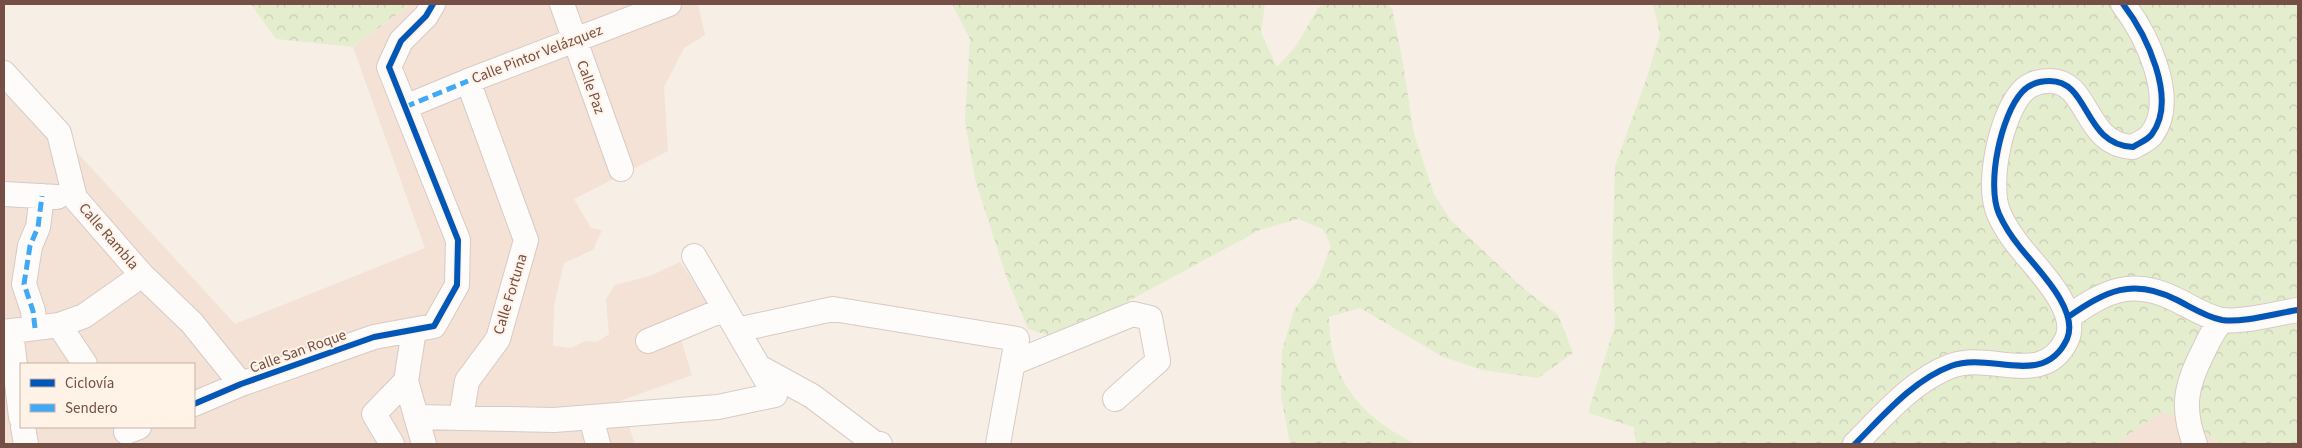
<svg xmlns="http://www.w3.org/2000/svg" width="2302" height="448" font-family="'Source Sans 3',sans-serif">
<style>
.residential{fill:#f3e2d5;fill-rule:evenodd}
.forest{fill:url(#forest-crowns)}
.lines{fill:none;stroke-linecap:round;stroke-linejoin:round}
.minor-casing{stroke:#d8cac4;stroke-width:26}
.minor{stroke:#fefcfb;stroke-width:24}
.quiet{stroke:#3fa9f5;stroke-width:5;stroke-dasharray:10 5;stroke-linecap:butt}
.cycleway-casing{stroke:#fff2e7;stroke-width:9}
.cycleway{stroke:#0057b8;stroke-width:6}
.labels{text-anchor:middle;stroke-width:4;stroke-linejoin:round;paint-order:stroke}
.street-label{font-size:15px;fill:#754f45;stroke:#fff2e7}
</style>
<defs>
<pattern id="forest-crowns" width="20" height="18" patternUnits="userSpaceOnUse" patternTransform="scale(1.25)"><rect width="20" height="18" fill="#e5edcf"/><path d="M2 6a3 3 0 1 1 6 0M12 15a3 3 0 1 1 6 0" fill="none" stroke="#c8cdb3"/></pattern>
</defs>
<rect width="100%" height="100%" fill="#f7eee6"/>
<path class="residential" d="M 411,4 L 698,4 L 705,35 L 684,48 L 664,87 L 668,151 L 574,199 L 591,228 L 602,230 L 593,250 L 564,263 L 554,305 L 553,346 L 571,348 L 585,341 L 597,342 L 609,334 L 606,299 L 615,285 L 650,276 L 680,262 L 710,307 L 680,336 L 692,375 L 620,401 L 635,444 L 4,444 L 4,73 L 235,324 L 425,248 L 353,47 ZM 21,364 L 194,364 L 194,427 L 21,427 Z
M 2163,411 L 2223,444 L 2115,444 Z"/>
<path class="forest" d="M 251,4 L 411,4 L 353,47 L 276,39 Z
M 952,4 L 1265,4 L 1261,33 L 1277,67 L 1296,46 L 1318,8 L 1324,4 L 1387,4 L 1392,8 L 1403,64 L 1414,134 L 1434,194 L 1450,219 L 1523,288 L 1558,315 L 1573,353 L 1538,378 L 1483,370 L 1443,357 L 1360,308 L 1329,317 C 1329,381 1361,417 1416,444 L 1290,444 L 1281,396 L 1282,351 L 1294,310 L 1319,278 L 1331,246 L 1323,229 L 1298,219 L 1260,230 L 1086,324 L 1054,337 L 1028,329 L 1006,276 L 975,179 L 965,121 L 970,39 Z
M 1653,4 L 2298,4 L 2298,444 L 2223,444 L 2163,411 L 2115,444 L 1636,444 L 1634,427 L 1588,413 L 1615,325 L 1612,260 L 1615,166 L 1645,83 L 1660,35 Z"/>
<g class="lines">
<defs>
<path id="minor" d="M 562,4 L 621,169
M 4,73 L 59,133 L 75,198 L 142,275 L 192,323 L 241,384
M 405,107 L 468,81 L 669,4
M 4,194 L 57,197
M 2068,317 C 2106,291 2132,277 2177,300 C 2191,307 2206,317 2222,320 C 2243,323 2277,313 2298,310
M 59,325 L 85,364
M 35,328 L 33,311 L 24,284 L 30,246 L 38,227 L 42,196
M 414,330 L 406,381 L 424,444
M 737,330 L 833,309 L 1017,339 L 998,444
M 11,331 L 21,417
M 4,332 L 59,325 L 84,316 L 142,275
M 648,341 L 725,309
M 1013,363 L 1133,314 L 1150,318 L 1158,361 L 1115,399
M 759,367 L 812,396 L 873,442 L 880,444
M 194,404 L 241,384 L 374,337 L 434,326 L 457,285 L 458,240 L 389,67 L 401,41 L 426,16 L 433,4
M 416,417 L 554,420 L 718,407 L 775,395 L 694,256
M 591,417 L 598,444
M 461,418 L 467,381 L 498,339 L 526,240 L 468,81
M 23,427 L 26,444
M 126,432 L 139,427
M 392,444 L 374,414 L 406,381
M 1855,444 C 1883,416 1913,380 1951,366 C 1990,351 2044,389 2067,339 C 2080,309 2035,267 2019,246 C 2011,236 2004,225 1999,214 C 1986,184 2001,115 2022,92 C 2029,84 2040,81 2050,81 C 2090,81 2083,145 2133,147 C 2139,143 2148,140 2152,134 C 2178,99 2146,34 2123,4
M 2195,444 C 2181,408 2186,385 2203,352 C 2209,340 2213,329 2223,320"/>
</defs>
<use href="#minor" class="minor-casing"/>
<use href="#minor" class="minor"/>
<path class="quiet" d="M 405,107 L 468,81
M 35,328 L 33,311 L 24,284 L 30,246 L 38,227 L 42,196
M 4,331 L 5,331"/>
<defs>
<path id="cycleway" d="M 2068,317 C 2106,291 2132,277 2177,300 C 2191,307 2206,317 2222,320 C 2243,323 2277,313 2298,310
M 194,404 L 241,384 L 374,337 L 434,326 L 457,285 L 458,240 L 389,67 L 401,41 L 426,16 L 433,4
M 1855,444 C 1883,416 1913,380 1951,366 C 1990,351 2044,389 2067,339 C 2080,309 2035,267 2019,246 C 2011,236 2004,225 1999,214 C 1986,184 2001,115 2022,92 C 2029,84 2040,81 2050,81 C 2090,81 2083,145 2133,147 C 2139,143 2148,140 2152,134 C 2178,99 2146,34 2123,4"/>
</defs>
<use href="#cycleway" class="cycleway-casing"/>
<use href="#cycleway" class="cycleway"/>
</g>
<g class="labels">
<g class="street-label">
<text transform="translate(537 54) rotate(-21)" y="5">Calle Pintor Velázquez</text>
<text transform="translate(591 87) rotate(70)" y="5">Calle Paz</text>
<text transform="translate(109 236) rotate(49)" y="5">Calle Rambla</text>
<text transform="translate(510 294) rotate(-73)" y="5">Calle Fortuna</text>
<text transform="translate(298 351) rotate(-20)" y="5">Calle San Roque</text>
</g>
</g>
<rect width="2302" height="448" fill="none" stroke="#754f45" stroke-width="10"/>
<rect x="20" y="363" width="175" height="65" fill="#fff2e7" stroke="#c8b1a6"/>
<rect x="30" y="379" width="25" height="8" fill="#0057b8" stroke="#c8b1a6"/>
<text x="65" y="388" font-size="15" fill="#754f45">Ciclovía</text>
<rect x="30" y="404" width="25" height="8" fill="#3fa9f5" stroke="#c8b1a6"/>
<text x="65" y="413" font-size="15" fill="#754f45">Sendero</text>
</svg>
